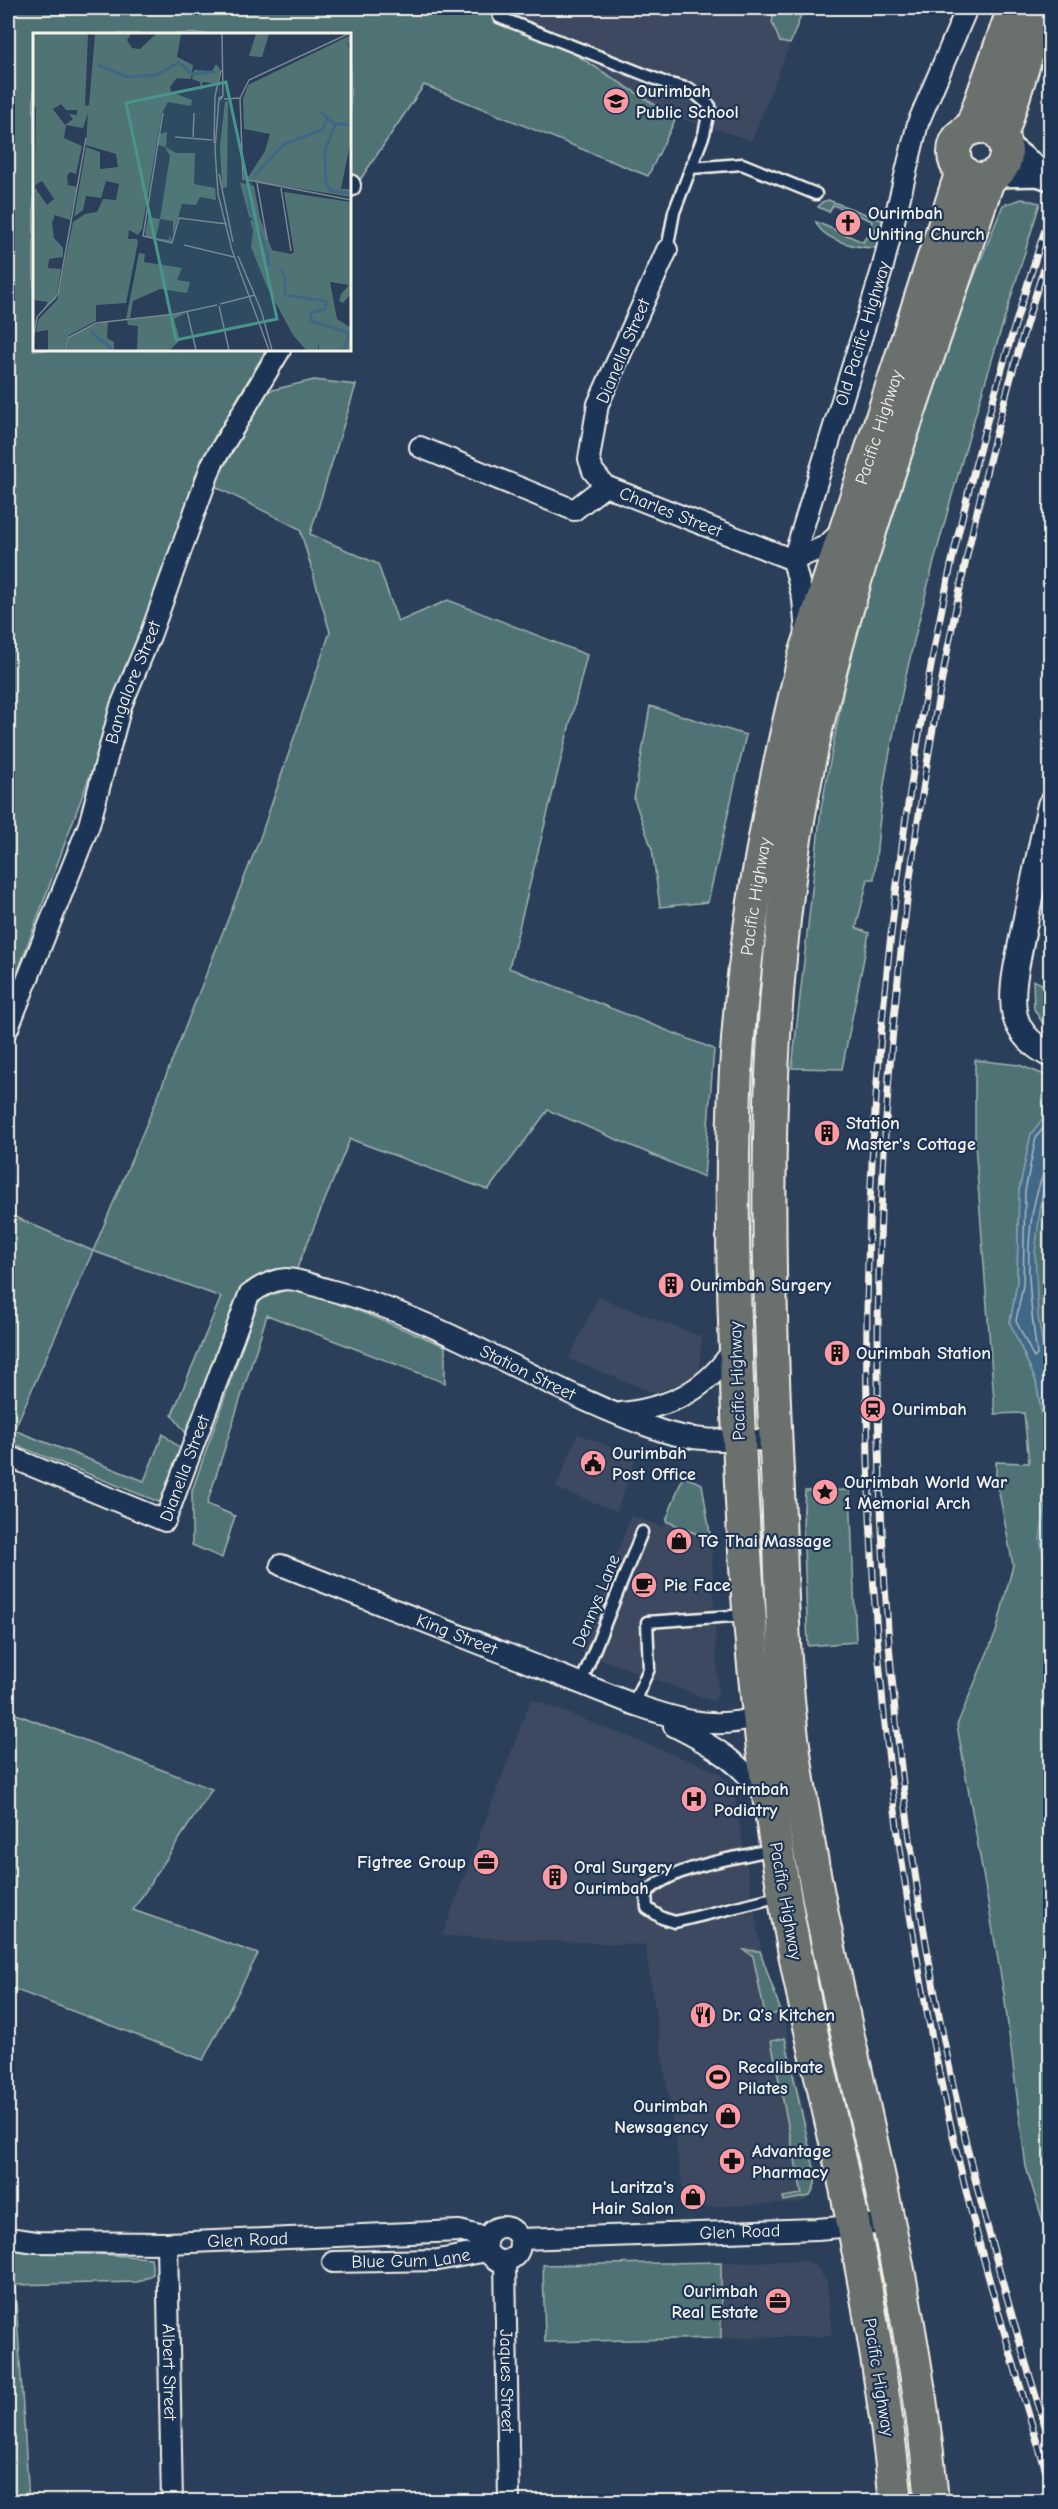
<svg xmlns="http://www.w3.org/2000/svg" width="1058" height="2509" font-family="'Comic Neue',sans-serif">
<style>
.built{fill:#3c4a60}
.green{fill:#507374;stroke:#a2b2ae;stroke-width:1.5}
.water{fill:#3f6887;stroke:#879fae;stroke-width:1.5}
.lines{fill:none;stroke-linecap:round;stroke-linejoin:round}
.shore{stroke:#acbac1;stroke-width:1.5}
.service-casing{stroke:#f4f1e8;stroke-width:15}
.minor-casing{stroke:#f4f1e8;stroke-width:24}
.tertiary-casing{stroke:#f4f1e8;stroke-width:28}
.secondary-casing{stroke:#f4f1e8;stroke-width:32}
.primary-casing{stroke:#f4f1e8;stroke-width:36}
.service{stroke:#1d3557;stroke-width:10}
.minor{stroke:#1d3557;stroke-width:20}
.tertiary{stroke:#1d3557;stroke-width:24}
.secondary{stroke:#1d3557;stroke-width:27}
.primary{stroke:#6b706d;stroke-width:32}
.rail-casing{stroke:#f4f1e8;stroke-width:7}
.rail{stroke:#1d3557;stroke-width:4.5;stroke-dasharray:14;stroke-linecap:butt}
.labels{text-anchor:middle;stroke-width:4.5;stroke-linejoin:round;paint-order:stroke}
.poi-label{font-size:18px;font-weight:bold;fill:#f4f1e8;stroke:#1d3557;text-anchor:start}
.street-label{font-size:18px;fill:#f4f1e8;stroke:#1d3557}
.inset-river{fill:none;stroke:#3f6887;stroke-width:3}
.inset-road{fill:none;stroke:#7b8693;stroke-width:1.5}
.view{fill:#48958c;fill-opacity:0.15;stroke:#48958c;stroke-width:3}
.inset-edge{fill:none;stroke:#f4f1e8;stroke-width:3}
</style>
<rect width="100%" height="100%" fill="#2b3f5b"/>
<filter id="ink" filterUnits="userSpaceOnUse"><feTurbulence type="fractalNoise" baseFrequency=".0167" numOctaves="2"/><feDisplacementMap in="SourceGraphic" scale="12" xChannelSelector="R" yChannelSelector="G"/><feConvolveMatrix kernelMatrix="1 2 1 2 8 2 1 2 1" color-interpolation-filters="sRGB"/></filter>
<g filter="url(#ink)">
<path class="built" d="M 229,8 L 804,8 L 752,140 L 677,118 L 648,176 L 350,34 Z
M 598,1297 L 702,1337 L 699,1370 L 693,1378 L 655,1393 L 569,1359 Z
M 578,1434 L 636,1457 L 617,1511 L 556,1488 Z
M 631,1516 L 663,1527 L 666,1521 L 711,1540 L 718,1694 L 713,1701 L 580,1651 Z
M 531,1699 L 716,1771 L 733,1787 L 761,1949 L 783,2014 L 817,2172 L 817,2184 L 811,2197 L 800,2203 L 686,2208 L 645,1945 L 442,1936 Z
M 808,2261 L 818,2268 L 827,2283 L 832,2336 L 721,2338 L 721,2262 Z"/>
<path class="green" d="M 8,8 L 502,8 L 676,118 L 648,176 L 424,85 L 360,180 L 350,176 L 350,34 L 34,34 L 34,350 L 266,350 L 214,438 L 8,998 Z
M 775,8 L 804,8 L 790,44 L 780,42 L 772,22 Z
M 1022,199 L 1040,203 C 983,389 923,575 887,767 C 880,803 878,842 874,879 L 868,879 L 856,928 L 869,933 L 842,1069 L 792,1068 L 821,809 L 854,635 L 956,321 L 1003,205 Z
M 828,200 L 884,221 L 877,248 C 859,248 824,242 816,222 L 863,242 L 866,237 L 872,239 L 876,229 L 871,227 L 872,221 L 833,205 L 829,212 L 818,207 L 822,202 Z
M 314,380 L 356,385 L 310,534 L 378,564 L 398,622 L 448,600 L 587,655 L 509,968 L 714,1049 L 704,1177 L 548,1110 L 488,1190 L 350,1139 L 295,1273 L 257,1278 L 188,1436 L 172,1415 L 221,1297 L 93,1251 L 14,1430 L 144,1481 L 163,1434 L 182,1450 L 164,1504 L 8,1442 L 8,1214 L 93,1251 L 154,1106 L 260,838 L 330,632 L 300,529 L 214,486 L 264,392 Z
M 650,706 L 746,735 L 708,902 L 660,907 L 652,849 L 634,799 Z
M 1033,980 L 1050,988 L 1050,1035 L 1034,1009 Z
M 975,1060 L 1019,1065 L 1050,1077 L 1050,1110 L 1031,1134 L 1019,1191 L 1017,1284 L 1010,1323 L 1036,1381 L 1050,1458 L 1050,2244 L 1026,2167 L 1004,1994 L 957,1725 L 996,1632 L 1013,1565 L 996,1477 L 996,1462 L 1029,1463 L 1024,1413 L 995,1414 L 975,1143 Z
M 1050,1170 L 1050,1389 C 1030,1321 1028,1237 1050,1170 Z
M 289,1289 L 349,1307 L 445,1346 L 445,1383 L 267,1315 L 207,1504 L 235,1516 L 222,1558 L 192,1545 L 192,1491 L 259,1299 Z
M 683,1476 L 702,1484 L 711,1540 L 666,1521 Z
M 850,1490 L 856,1642 L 808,1646 L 803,1523 L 805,1491 Z
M 8,1711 L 212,1789 L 133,1910 L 258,1954 L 203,2060 L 8,1987 Z
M 744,1950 L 760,1951 L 780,2009 L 775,2014 L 765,2015 L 753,1956 Z
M 785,2038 L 815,2173 L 815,2184 L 810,2196 L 784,2201 L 783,2197 L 802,2194 L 771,2041 Z
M 8,2247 L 151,2258 L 153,2274 L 138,2282 L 15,2285 L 29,2501 L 8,2502 Z
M 721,2262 L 721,2338 L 545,2342 L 543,2265 Z"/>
<path class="water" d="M 1050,1110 L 1050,1170 L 1042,1195 L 1035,1252 L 1038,1317 L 1050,1389 L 1050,1458 L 1036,1381 L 1010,1323 L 1017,1284 L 1019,1191 L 1031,1134 Z
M 1050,1482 L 1050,1596 L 1040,1538 Z"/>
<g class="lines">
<path class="shore" d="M 1050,1120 L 1036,1137 L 1025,1191 L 1023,1285 L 1016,1321 L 1034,1358 L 1037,1355 C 1029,1297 1021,1230 1043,1175 L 1050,1172"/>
<defs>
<path id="service" d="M 499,17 L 666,83 L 690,89 L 710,106 L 704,134 L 674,212 L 667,250
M 691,168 L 742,164 L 816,194
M 581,1683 L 642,1532
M 633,1704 L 649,1669 L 647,1622 L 747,1615
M 775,1849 C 736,1858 675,1865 646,1893 L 647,1908 L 662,1918 L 675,1922 L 781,1896"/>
<g id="minor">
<path d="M 350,186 L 350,185"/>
<path id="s1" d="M 667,250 L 598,404 L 589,459 L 593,471 L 605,486 L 793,560 L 826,546 L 842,531"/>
<path d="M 420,447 L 574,510 L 605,486"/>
<path id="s2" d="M 793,560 L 882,270 L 918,123 L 967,8"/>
<path d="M 793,560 L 803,599 L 806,633"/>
<path id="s3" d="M 8,1028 L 89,825 L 121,706 L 150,636 L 212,464 L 280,350"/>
<path d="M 621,1413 C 672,1407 707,1390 735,1347"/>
<path id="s4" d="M 8,1456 L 165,1521 L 249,1295 C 259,1287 273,1280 286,1279 C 300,1279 317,1287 330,1290 C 447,1320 548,1393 662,1431 C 698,1443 738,1440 775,1440"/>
<path id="s5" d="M 281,1565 L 633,1704 C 676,1719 713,1731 758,1717"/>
<path d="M 674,1726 C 712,1745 743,1763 767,1800"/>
<circle cx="503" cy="2244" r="17"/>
<path id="s6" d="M 8,2238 L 36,2242 L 167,2243 L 459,2231 L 487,2238"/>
<path id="s7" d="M 520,2239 L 817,2229 L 888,2223"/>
<path id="s8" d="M 167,2243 L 172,2502"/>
<path id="s9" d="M 505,2261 L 509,2502"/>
<path id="s10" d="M 333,2262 L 438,2260 L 487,2251"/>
</g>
<path id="tertiary" d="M 1050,805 C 1040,852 1029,900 1020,948 C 1016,969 1010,994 1015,1016 C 1020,1035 1034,1046 1050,1055"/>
<path id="secondary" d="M 1005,146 L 1038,172
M 996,173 L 1038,172 L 1050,176"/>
<g id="primary">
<circle cx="980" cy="153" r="26"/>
<path d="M 971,129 L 1014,8"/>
<path d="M 1001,137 L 1041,8"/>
<path id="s11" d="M 896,2502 C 885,2393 866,2284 844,2178 C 823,2083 800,1989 784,1893 C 753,1715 741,1533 736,1352 C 732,1240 730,1127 740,1015 C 751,893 776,774 805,655 L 962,171"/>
<path d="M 932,2502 C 910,2248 829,2004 794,1753 C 782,1666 782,1579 778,1492 C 766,1248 759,997 810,757 C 852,559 925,369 989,177"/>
</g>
</defs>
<use href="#service" class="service-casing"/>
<use href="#minor" class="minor-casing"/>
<use href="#tertiary" class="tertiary-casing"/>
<use href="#secondary" class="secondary-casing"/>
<use href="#primary" class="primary-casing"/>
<use href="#service" class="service"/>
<use href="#minor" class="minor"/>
<use href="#tertiary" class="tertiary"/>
<use href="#secondary" class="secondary"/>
<use href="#primary" class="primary"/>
<defs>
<path id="rail" d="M 1050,214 C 1006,349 965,488 938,628 C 841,1129 839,1651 956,2149 C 982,2263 1016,2373 1050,2484
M 1050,250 C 1000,398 965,552 937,706 C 851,1179 857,1682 968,2151 C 992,2249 1020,2346 1050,2442"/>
</defs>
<use href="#rail" class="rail-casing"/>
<use href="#rail" class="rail"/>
</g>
</g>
<defs>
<symbol id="school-disc" viewBox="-11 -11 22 22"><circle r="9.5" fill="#ff9aa2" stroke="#1d3557"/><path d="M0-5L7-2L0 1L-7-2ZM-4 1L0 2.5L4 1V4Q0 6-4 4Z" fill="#111"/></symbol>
<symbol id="church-disc" viewBox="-11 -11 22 22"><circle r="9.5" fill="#ff9aa2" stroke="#1d3557"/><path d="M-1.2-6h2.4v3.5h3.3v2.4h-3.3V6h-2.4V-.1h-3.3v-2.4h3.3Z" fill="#111"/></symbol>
<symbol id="building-disc" viewBox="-11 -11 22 22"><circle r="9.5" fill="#ff9aa2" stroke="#1d3557"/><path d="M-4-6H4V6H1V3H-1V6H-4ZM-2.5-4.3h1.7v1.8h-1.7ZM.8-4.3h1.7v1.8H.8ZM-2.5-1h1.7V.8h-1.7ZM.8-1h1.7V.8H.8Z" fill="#111"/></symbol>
<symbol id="station-disc" viewBox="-11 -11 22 22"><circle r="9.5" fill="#ff9aa2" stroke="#1d3557"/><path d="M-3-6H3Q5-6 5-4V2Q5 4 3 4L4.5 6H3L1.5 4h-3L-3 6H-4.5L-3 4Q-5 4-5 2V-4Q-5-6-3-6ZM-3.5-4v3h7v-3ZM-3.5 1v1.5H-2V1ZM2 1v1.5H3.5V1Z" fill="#111"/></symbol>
<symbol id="civic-disc" viewBox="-11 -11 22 22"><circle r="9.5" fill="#ff9aa2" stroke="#1d3557"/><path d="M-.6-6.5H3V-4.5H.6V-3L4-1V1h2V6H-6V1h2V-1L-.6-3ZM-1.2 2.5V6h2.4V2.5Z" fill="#111"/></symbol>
<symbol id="sight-disc" viewBox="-11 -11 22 22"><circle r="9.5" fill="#ff9aa2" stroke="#1d3557"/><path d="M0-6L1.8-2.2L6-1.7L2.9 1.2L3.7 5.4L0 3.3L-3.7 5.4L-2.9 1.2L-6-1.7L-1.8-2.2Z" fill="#111"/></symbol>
<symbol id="shop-disc" viewBox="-11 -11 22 22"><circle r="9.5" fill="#ff9aa2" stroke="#1d3557"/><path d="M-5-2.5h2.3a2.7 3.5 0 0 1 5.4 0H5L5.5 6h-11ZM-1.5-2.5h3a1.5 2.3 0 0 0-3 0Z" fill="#111"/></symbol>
<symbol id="cafe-disc" viewBox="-11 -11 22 22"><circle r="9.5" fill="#ff9aa2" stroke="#1d3557"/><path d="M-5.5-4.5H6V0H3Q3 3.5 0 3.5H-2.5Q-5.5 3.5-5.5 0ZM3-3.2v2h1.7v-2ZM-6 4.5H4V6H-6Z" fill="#111"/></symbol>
<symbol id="hospital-disc" viewBox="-11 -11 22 22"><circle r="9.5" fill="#ff9aa2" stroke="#1d3557"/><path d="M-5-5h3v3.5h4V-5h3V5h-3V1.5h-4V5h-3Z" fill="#111"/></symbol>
<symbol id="office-disc" viewBox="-11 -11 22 22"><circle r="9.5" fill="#ff9aa2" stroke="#1d3557"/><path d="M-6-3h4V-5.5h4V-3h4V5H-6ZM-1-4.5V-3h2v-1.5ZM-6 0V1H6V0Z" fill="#111"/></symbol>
<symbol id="restaurant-disc" viewBox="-11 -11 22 22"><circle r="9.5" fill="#ff9aa2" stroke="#1d3557"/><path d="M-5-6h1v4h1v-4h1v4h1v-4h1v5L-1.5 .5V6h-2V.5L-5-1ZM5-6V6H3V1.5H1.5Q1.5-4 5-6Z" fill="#111"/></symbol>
<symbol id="stadium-disc" viewBox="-11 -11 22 22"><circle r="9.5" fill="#ff9aa2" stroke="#1d3557"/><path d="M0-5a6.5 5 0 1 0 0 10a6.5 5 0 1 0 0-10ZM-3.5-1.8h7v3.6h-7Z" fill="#111"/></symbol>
<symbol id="pharmacy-disc" viewBox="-11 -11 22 22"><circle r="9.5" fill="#ff9aa2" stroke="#1d3557"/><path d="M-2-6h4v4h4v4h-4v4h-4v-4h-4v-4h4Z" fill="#111"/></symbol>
</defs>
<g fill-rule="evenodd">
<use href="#school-disc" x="601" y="86" width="30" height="30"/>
<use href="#church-disc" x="833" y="208" width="30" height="30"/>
<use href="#building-disc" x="812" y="1118" width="30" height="30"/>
<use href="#building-disc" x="656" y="1270" width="30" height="30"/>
<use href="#building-disc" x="822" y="1338" width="30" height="30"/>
<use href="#station-disc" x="858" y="1394" width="30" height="30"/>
<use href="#civic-disc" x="578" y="1448" width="30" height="30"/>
<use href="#sight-disc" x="810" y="1477" width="30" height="30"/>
<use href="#shop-disc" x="664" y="1526" width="30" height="30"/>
<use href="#cafe-disc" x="629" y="1570" width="30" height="30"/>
<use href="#hospital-disc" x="679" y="1784" width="30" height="30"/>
<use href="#office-disc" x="471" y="1847" width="30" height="30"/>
<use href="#building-disc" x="540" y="1862" width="30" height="30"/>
<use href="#restaurant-disc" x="688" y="2000" width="30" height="30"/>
<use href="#stadium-disc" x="703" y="2062" width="30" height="30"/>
<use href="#shop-disc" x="713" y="2101" width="30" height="30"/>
<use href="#pharmacy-disc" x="717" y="2146" width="30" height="30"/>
<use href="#shop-disc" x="678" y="2182" width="30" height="30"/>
<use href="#office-disc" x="763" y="2286" width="30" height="30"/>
</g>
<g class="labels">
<g class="poi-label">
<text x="636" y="97">Ourimbah<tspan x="636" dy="21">Public School</tspan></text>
<text x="868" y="219">Ourimbah<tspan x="868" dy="21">Uniting Church</tspan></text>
<text x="846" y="1129">Station<tspan x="846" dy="21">Master's Cottage</tspan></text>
<text x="690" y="1291">Ourimbah Surgery</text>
<text x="856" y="1359">Ourimbah Station</text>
<text x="892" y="1415">Ourimbah</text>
<text x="612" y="1459">Ourimbah<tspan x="612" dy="21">Post Office</tspan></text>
<text x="844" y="1488">Ourimbah World War<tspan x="844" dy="21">1 Memorial Arch</tspan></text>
<text x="698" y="1547">TG Thai Massage</text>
<text x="664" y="1591">Pie Face</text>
<text x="714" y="1795">Ourimbah<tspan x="714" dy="21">Podiatry</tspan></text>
<text x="466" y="1868" text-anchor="end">Figtree Group</text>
<text x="574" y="1873">Oral Surgery<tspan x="574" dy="21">Ourimbah</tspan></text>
<text x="722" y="2021">Dr. Q’s Kitchen</text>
<text x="738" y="2073">Recalibrate<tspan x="738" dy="21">Pilates</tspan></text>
<text x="708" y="2112" text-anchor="end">Ourimbah<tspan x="708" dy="21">Newsagency</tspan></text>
<text x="752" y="2157">Advantage<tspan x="752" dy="21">Pharmacy</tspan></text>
<text x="674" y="2193" text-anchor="end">Laritza's<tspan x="674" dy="21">Hair Salon</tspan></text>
<text x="758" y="2297" text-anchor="end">Ourimbah<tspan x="758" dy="21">Real Estate</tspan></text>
</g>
<g class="street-label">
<text dy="6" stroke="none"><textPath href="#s2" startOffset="237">Old Pacific Highway</textPath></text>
<text transform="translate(623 351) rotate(-67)" y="6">Dianella Street</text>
<text dy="6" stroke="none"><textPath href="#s11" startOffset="2106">Pacific Highway</textPath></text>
<text dy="6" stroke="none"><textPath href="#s1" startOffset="327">Charles Street</textPath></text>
<text dy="6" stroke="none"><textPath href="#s3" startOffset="368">Bangalore Street</textPath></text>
<text dy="6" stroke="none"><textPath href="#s11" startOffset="1620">Pacific Highway</textPath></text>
<text dy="6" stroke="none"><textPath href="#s4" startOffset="712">Station Street</textPath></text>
<text transform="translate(737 1381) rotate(-92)" y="6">Pacific Highway</text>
<text dy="6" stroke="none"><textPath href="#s4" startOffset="226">Dianella Street</textPath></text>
<text transform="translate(596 1601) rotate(-68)" y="6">Dennys Lane</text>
<text dy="6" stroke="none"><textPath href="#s5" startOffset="189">King Street</textPath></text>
<text transform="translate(786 1901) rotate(80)" y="6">Pacific Highway</text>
<text dy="6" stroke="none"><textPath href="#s7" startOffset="220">Glen Road</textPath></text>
<text dy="6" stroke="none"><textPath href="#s6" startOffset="240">Glen Road</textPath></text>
<text dy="6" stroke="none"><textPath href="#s10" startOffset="78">Blue Gum Lane</textPath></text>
<text dy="6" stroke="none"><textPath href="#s8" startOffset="129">Albert Street</textPath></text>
<text transform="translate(879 2377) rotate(81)" y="6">Pacific Highway</text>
<text dy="6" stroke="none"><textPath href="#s9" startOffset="120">Jaques Street</textPath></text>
</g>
</g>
<g transform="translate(33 33)">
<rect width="318" height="318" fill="#2b3f5b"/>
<path d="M 0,1 L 55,1 L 52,73 L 56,72 L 62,1 L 98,1 L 94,7 L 99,15 L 107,16 L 123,1 L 148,1 L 144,24 L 160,32 L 158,46 L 144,45 L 137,54 L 138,59 L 159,67 L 158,73 L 135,69 L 129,80 L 109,196 L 105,202 L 96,197 L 95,206 L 104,206 L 105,209 L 93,270 L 63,272 L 63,288 L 36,302 L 31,317 L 15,317 L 15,297 L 3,299 L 5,287 L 24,267 L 40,189 L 52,181 L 64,179 L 70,166 L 83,167 L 86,151 L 73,148 L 68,165 L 53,163 L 50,177 L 41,184 L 53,114 L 67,119 L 67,136 L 85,134 L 83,121 L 53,112 L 55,80 L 50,95 L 33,92 L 31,105 L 49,113 L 43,141 L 37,139 L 34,143 L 35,152 L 44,154 L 37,187 L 22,182 L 19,190 L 21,205 L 30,215 L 30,224 L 16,226 L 15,235 L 28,236 L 23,266 L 10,277 L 15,269 L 0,267 L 3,75 L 0,72 ZM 28,71 L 33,77 L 44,77 L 44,82 L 36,81 L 40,86 L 32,92 L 20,76 ZM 9,148 L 21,166 L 14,172 L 1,153 ZM 223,1 L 236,1 L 229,24 L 216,23 ZM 318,2 L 318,14 L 313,9 L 318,17 L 318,106 L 308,156 L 318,156 L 318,164 L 213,147 L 210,142 L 216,143 L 232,118 L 237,101 L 211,96 L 210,66 L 215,52 ZM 183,31 L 187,36 L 184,51 L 170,49 L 168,58 L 167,49 L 159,46 L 161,37 L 179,38 ZM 195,68 L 194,154 L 189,155 L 187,113 L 192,69 ZM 134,99 L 133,114 L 143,120 L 162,120 L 161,151 L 182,155 L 183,167 L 167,164 L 163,172 L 149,171 L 140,202 L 140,188 L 127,186 L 123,205 L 136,207 L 137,202 L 139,209 L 113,204 L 112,199 L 115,184 L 127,186 L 137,123 L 132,114 L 123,111 L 126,101 ZM 207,150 L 216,151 L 215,174 L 222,187 L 216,162 L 217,151 L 221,153 L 227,185 L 239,217 L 258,221 L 261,219 L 251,159 L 318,169 L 318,261 L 310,270 L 306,268 L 308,261 L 316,252 L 297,249 L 304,286 L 318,295 L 318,317 L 286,317 L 286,308 L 285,317 L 273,317 L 260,302 L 234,254 L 218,214 L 220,197 L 217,188 L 220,187 L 216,183 ZM 106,220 L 112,221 L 111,229 L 149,235 L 144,247 L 157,249 L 154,260 L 127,256 L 100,268 L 97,285 L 93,286 ZM 153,280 L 141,286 L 147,307 L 137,317 L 104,317 L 105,293 L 95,292 L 94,287 ZM 75,288 L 74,305 L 81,309 L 81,317 L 33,317 L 37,304 L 54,294 Z" fill="#507374" fill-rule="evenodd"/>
<path d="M 222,142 L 216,155 L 218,173 L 236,220 L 237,232 L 246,235 L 233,232 L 233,219 L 215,175 L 213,156 Z" fill="#3f6887"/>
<path class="inset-river" d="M 65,32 L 95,44 L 124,42 L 146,29 L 159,41 L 182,39M 288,79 L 300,90 L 318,92M 303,90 L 292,117 L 293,151 L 298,158 L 318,160M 221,143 L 251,111 L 289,97 L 294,86M 247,235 L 252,243 L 252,262 L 293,268 L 292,276 L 278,280 L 278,288 L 316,300 L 311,317M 58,299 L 80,317"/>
<path class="inset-road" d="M 189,1 L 190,63M 207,65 L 210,146 L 318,167M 191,66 L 207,65 L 216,47 L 315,1M 187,67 L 190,63 L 186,65 L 182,116 L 185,161 L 199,217 L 236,317M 130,80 L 110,203 L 139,210 L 146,185 L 194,191M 142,104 L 179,107M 160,104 L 161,80M 181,110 L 182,63 L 188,37M 186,141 L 200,209M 224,150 L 234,207M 248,155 L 258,218M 151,212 L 201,224M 205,223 L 228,277 L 239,317M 187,271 L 222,262M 186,273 L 196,317M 154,278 L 163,317M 0,307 L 4,284 L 25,261 L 53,105M 32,317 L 36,304 L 63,290 L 142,281 L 184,272"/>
<path class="view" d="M 193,49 L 244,286 L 143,307 L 93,70 Z"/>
<rect width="318" height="318" class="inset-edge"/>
</g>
<rect width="1058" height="2509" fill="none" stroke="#1d3557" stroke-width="30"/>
<rect x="15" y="15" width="1028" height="2479" fill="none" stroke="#f4f1e8" stroke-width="2" filter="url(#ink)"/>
</svg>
